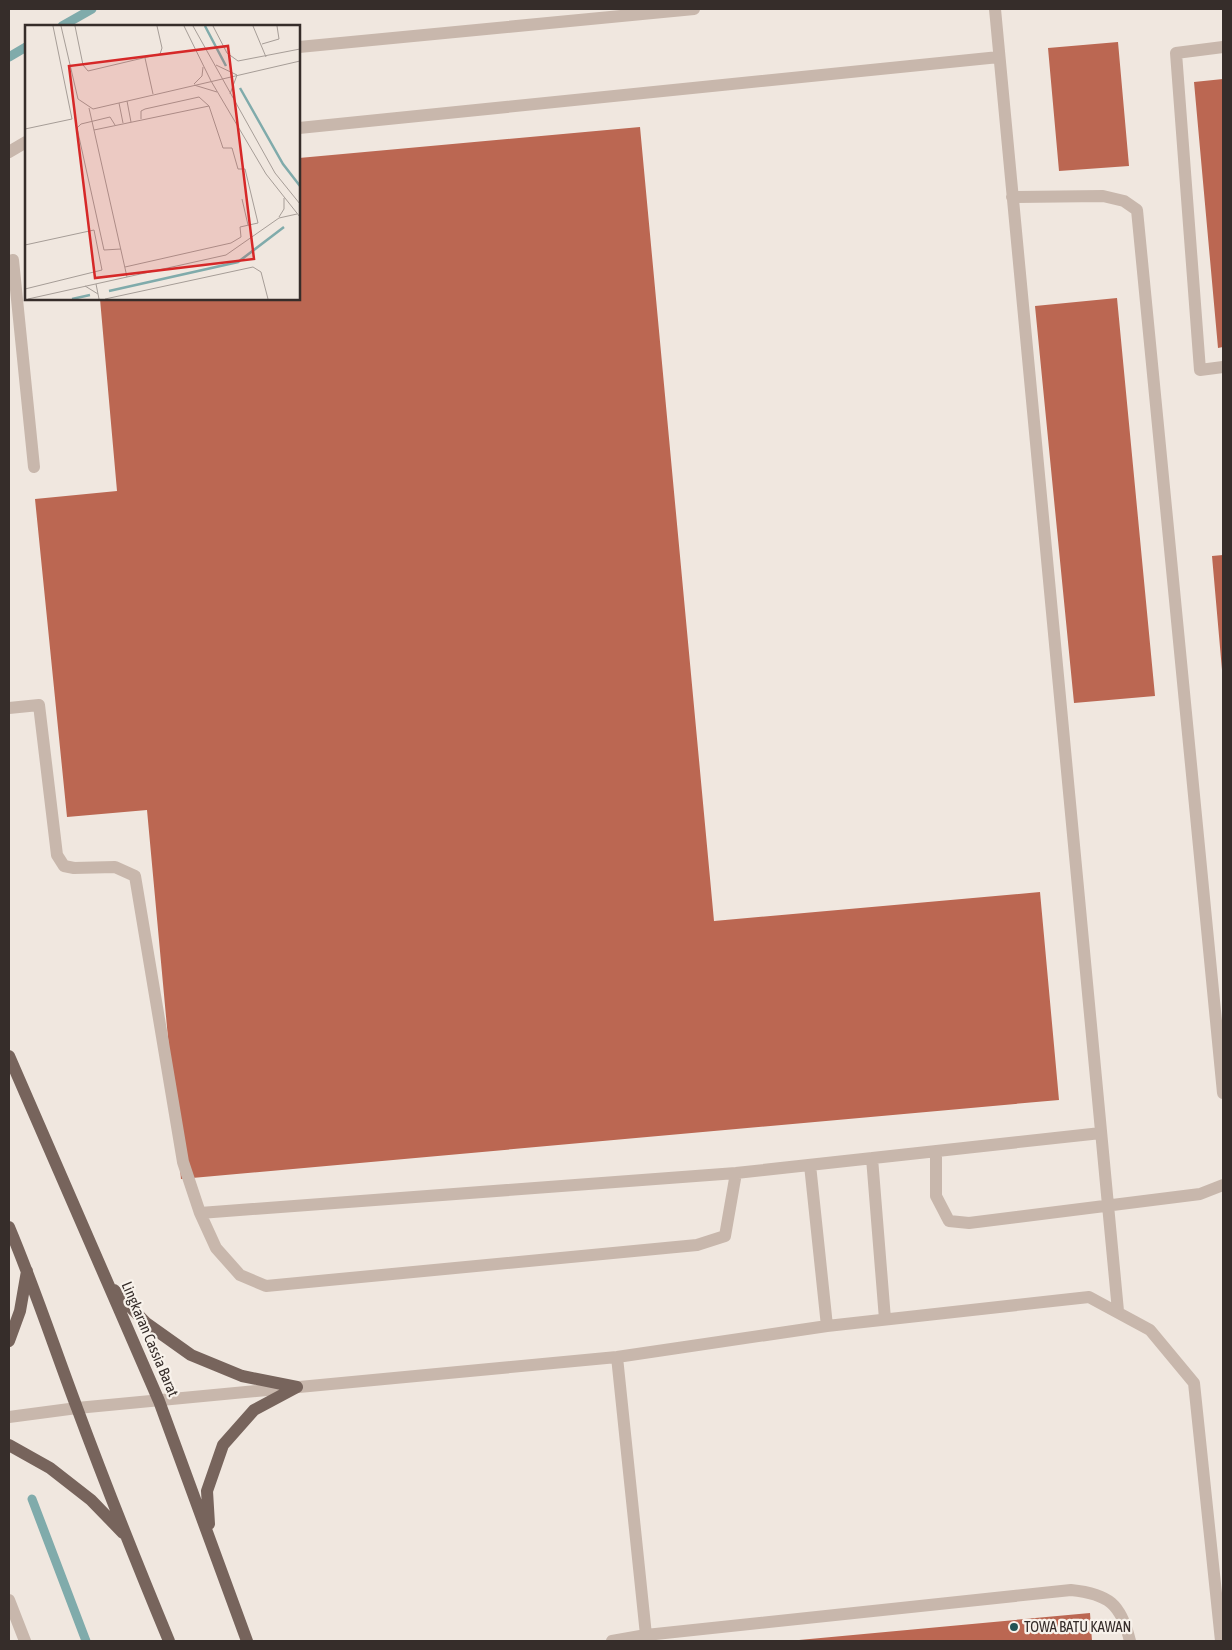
<svg xmlns="http://www.w3.org/2000/svg" width="1232" height="1650" font-family="'Asap Condensed',sans-serif">
<style>
.lines{fill:none;stroke-linecap:round;stroke-linejoin:round}
.stream{stroke:#80abab;stroke-width:9}
.building{fill:#bb6752}
.minor{stroke:#c8b7ac;stroke-width:12}
.major{stroke:#77645c;stroke-width:12}
.poi-dot{fill:#235354;stroke:#f8f2eb;stroke-width:2}
.labels{text-anchor:middle;stroke-width:4.5;stroke-linejoin:round;paint-order:stroke}
.street-label{font-size:15px;fill:#362d2a;stroke:#f8f2eb}
.poi-label{font-size:15px;fill:#362d2a;stroke:#f8f2eb;text-anchor:start}
.inset-river{fill:none;stroke:#80abab;stroke-width:2.5}
.inset-road{fill:none;stroke:#a69d97;stroke-width:1}
.view{fill:#d62828;fill-opacity:0.15;stroke:#d62828;stroke-width:2.5}
.inset-edge{fill:none;stroke:#362d2a;stroke-width:2.5}
</style>
<rect width="100%" height="100%" fill="#f0e7df"/>
<g class="lines">
<path class="stream" d="M 62,26 L 92,9
M 9,57 L 26,47
M 32,1499 L 86,1641"/>
</g>
<path class="building" d="M 1118,42 L 1129,166 L 1059,171 L 1048,48 Z
M 1223,79 L 1223,347 L 1218,348 L 1194,82 Z
M 640,127 L 714,921 L 1040,892 L 1059,1100 L 181,1179 L 147,810 L 67,817 L 35,499 L 117,491 L 100,299 L 299,299 L 299,158 Z
M 1117,298 L 1155,696 L 1074,703 L 1035,306 Z
M 1223,555 L 1223,670 L 1222,670 L 1212,556 Z
M 1090,1613 L 1092,1641 L 799,1641 L 799,1640 Z"/>
<g class="lines">
<path class="minor" d="M 995,9 L 1118,1311
M 299,47 L 694,9
M 1223,47 L 1176,53 L 1200,370 L 1223,367
M 299,128 L 999,57
M 9,152 L 26,142
M 1012,197 L 1103,196 L 1124,201 L 1137,210 L 1223,1093
M 13,260 L 34,467
M 9,708 L 39,705 L 57,855 L 64,866 L 74,868 L 115,867 L 135,876 L 183,1162 L 200,1213
M 936,1151 L 936,1196 L 949,1221 L 969,1223 L 1200,1194 L 1223,1185
M 872,1158 L 885,1319
M 810,1165 L 827,1326
M 736,1173 L 725,1236 L 697,1245 L 266,1286 L 240,1275 L 216,1248 L 200,1213 L 736,1173 L 1101,1133
M 617,1357 L 646,1635
M 9,1417 L 77,1408 L 617,1357 L 827,1326 L 1089,1297 L 1150,1330 L 1194,1383 L 1221,1641
M 9,1600 L 25,1641
M 612,1641 L 646,1635 L 1071,1590 C 1109,1594 1121,1604 1130,1641"/>
<path class="major" d="M 9,1056 L 159,1401 L 247,1641
M 9,1227 C 34,1286 54,1347 77,1408 C 106,1486 137,1564 169,1641
M 114,1290 L 146,1323 L 191,1355 L 242,1376 L 297,1387
M 9,1341 L 20,1311 L 27,1271
M 9,1445 L 50,1468 L 91,1500 L 123,1533
M 209,1524 L 207,1491 L 223,1445 L 254,1410 L 297,1387"/>
</g>
<circle class="poi-dot" cx="1014" cy="1627" r="5"/>
<g class="labels">
<g class="street-label">
<text transform="translate(150 1339) rotate(67)" y="5">Lingkaran Cassia Barat</text>
</g>
<g class="poi-label">
<text x="1024" y="1632">TOWA BATU KAWAN</text>
</g>
</g>
<g transform="translate(25 25)">
<rect width="275" height="275" fill="#f0e7df"/>
<path class="inset-river" d="M 180,1 L 201,41M 215,63 L 258,139 L 275,161M 84,266 L 213,237 L 259,202M 47,274 L 65,270"/>
<path class="inset-road" d="M 36,1 L 53,74 L 68,84 L 275,36M 50,1 L 58,40 L 63,46 L 135,29 L 137,23 L 132,1M 159,1 L 186,56 L 241,149 L 275,192M 168,1 L 250,148 L 275,179M 188,1 L 202,28 L 213,36 L 275,24M 228,1 L 241,32M 237,19 L 254,14 L 252,1M 120,33 L 128,69M 191,40 L 212,50 L 205,69M 169,59 L 177,51 L 178,42M 169,60 L 192,67M 102,76 L 106,97M 94,78 L 98,98M 64,83 L 102,252M 90,100 L 85,92 L 56,99 L 52,103 L 79,225 L 96,224M 0,104 L 47,94 L 28,1M 69,105 L 184,81 L 174,72 L 120,84 L 116,86 L 116,94M 217,174 L 223,200M 254,192 L 259,184 L 259,173M 0,220 L 69,205 L 77,245 L 0,264M 100,242 L 206,218 L 216,212 L 215,202 L 233,198 L 220,144 L 213,144 L 207,123 L 198,123 L 184,81M 71,259 L 74,274M 60,261 L 73,269M 3,274 L 201,230 L 254,193 L 272,189M 80,274 L 228,242 L 236,247 L 243,274"/>
<path class="view" d="M 203,21 L 229,234 L 70,253 L 44,41 Z"/>
<rect width="275" height="275" class="inset-edge"/>
</g>
<rect width="1232" height="1650" fill="none" stroke="#362d2a" stroke-width="20"/>
</svg>
